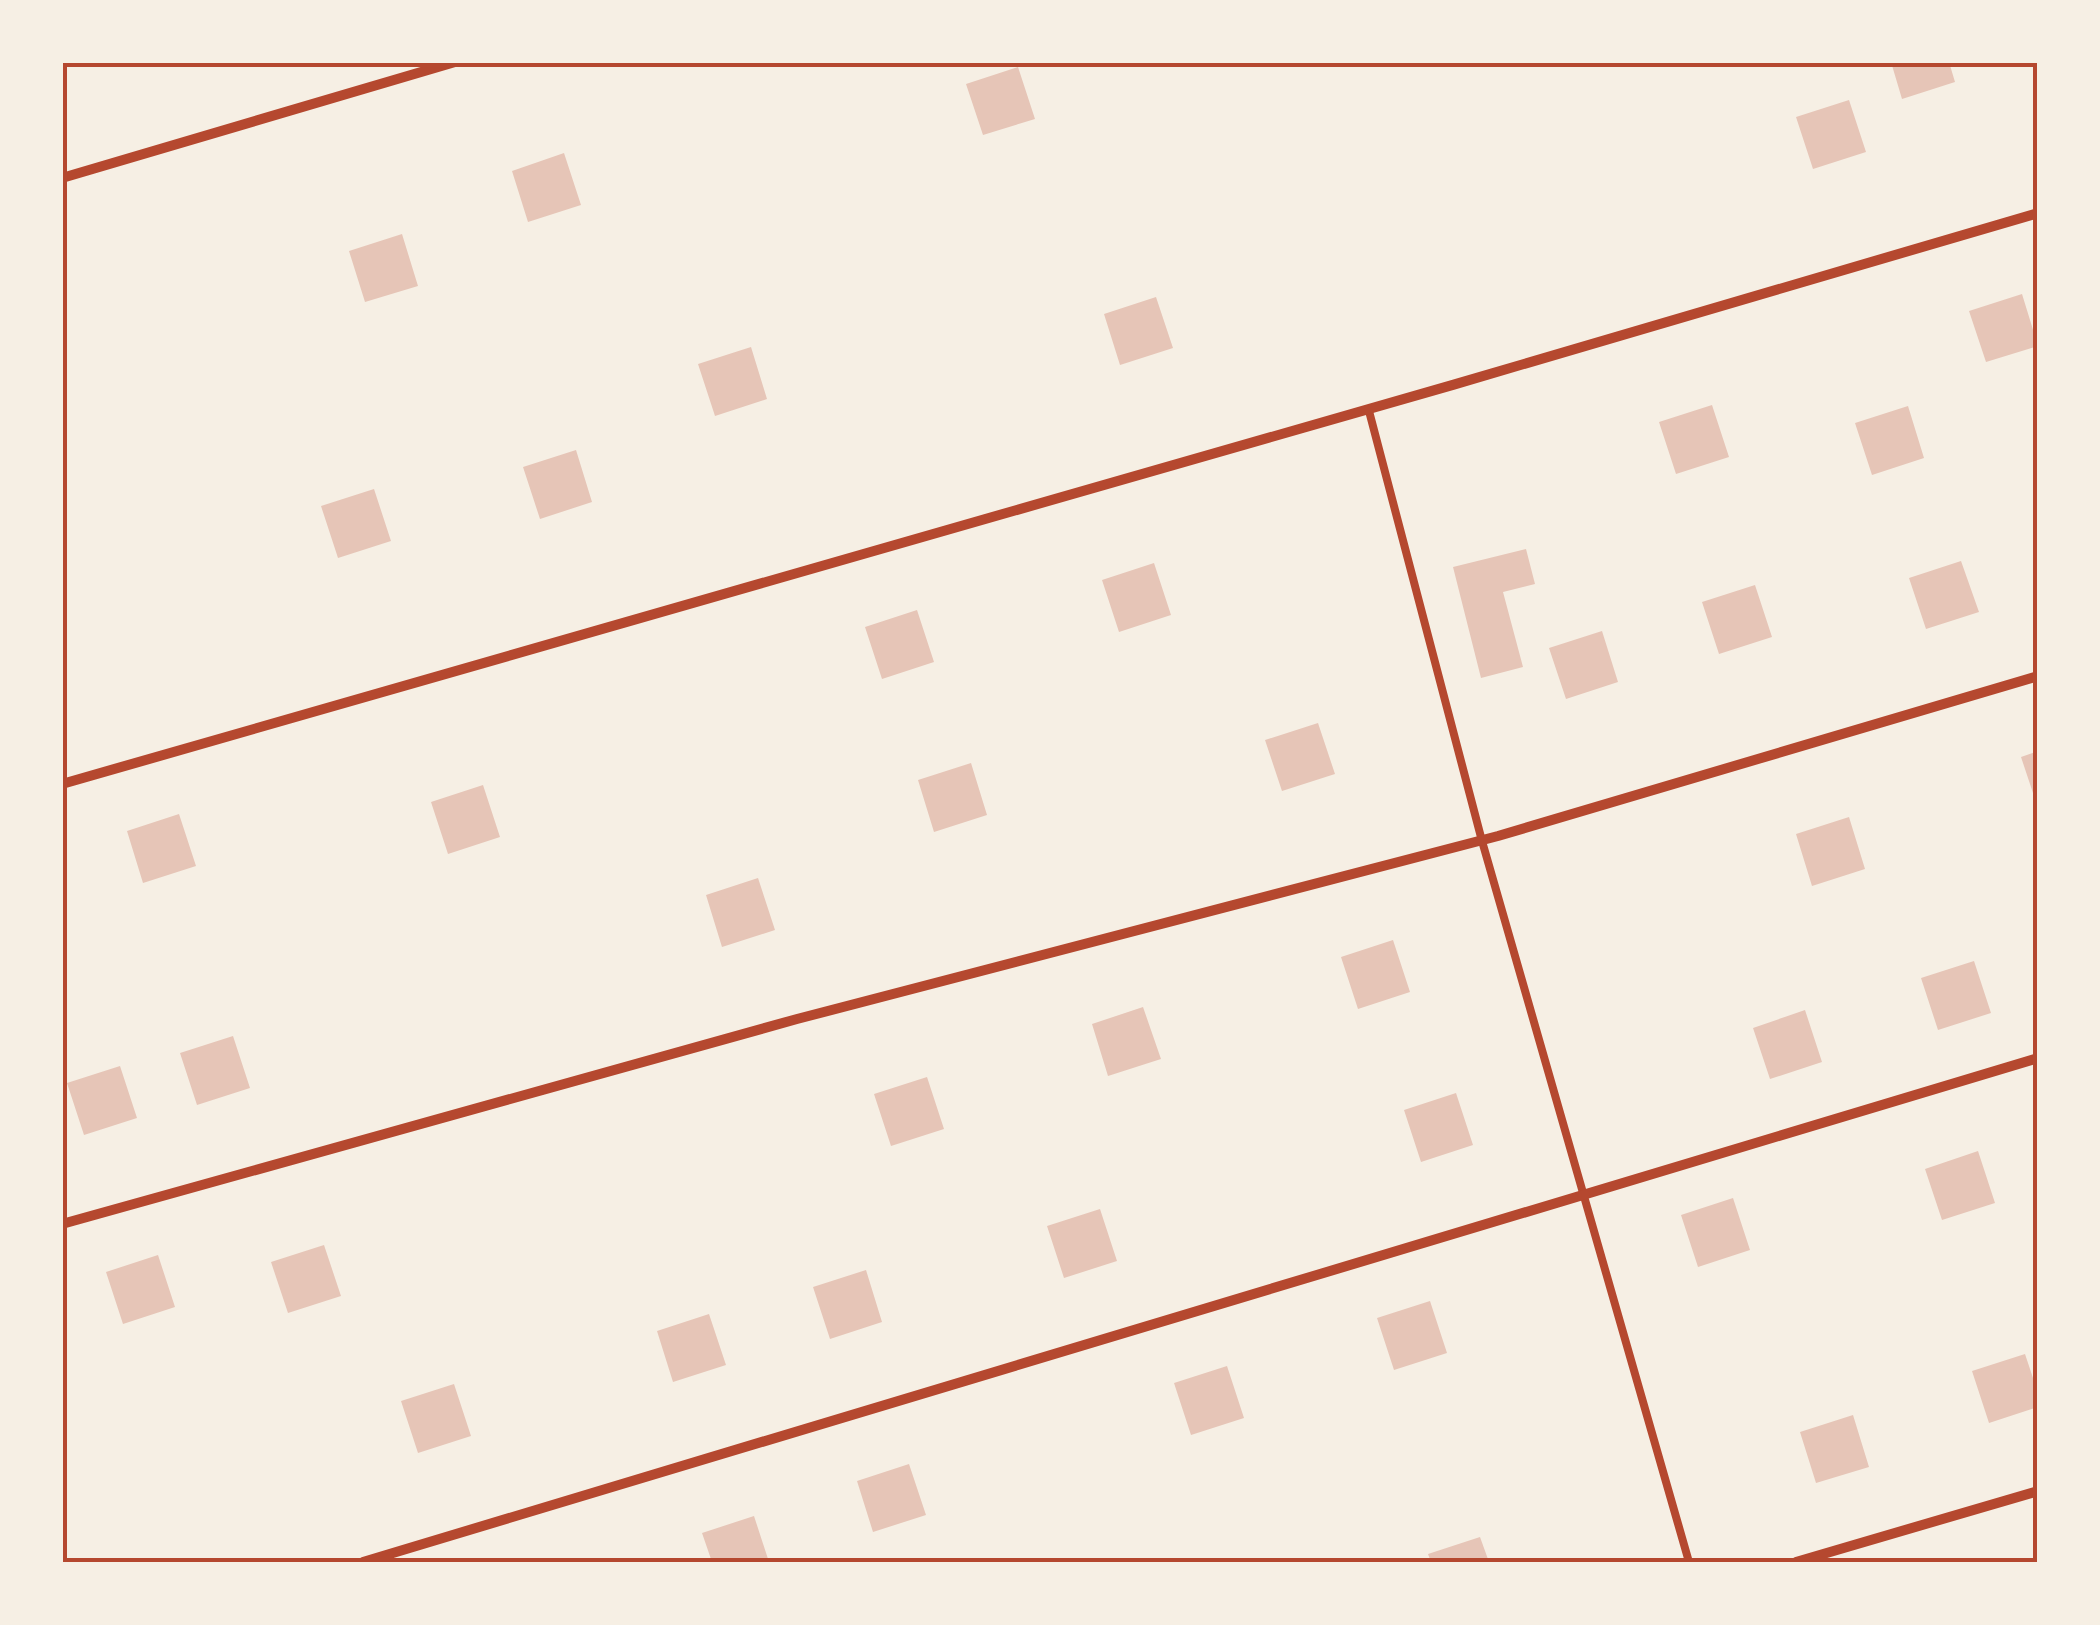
<svg xmlns="http://www.w3.org/2000/svg" width="2100" height="1625" font-family="'Roboto Condensed',sans-serif">
<style>
.building{fill:#e6c5b7}
.lines{fill:none;stroke-linecap:round;stroke-linejoin:round}
.service{stroke:#b5482f;stroke-width:8}
.minor{stroke:#b5482f;stroke-width:10}
.neatline{fill:none;stroke:#b5482f;stroke-width:4}
</style>
<rect width="100%" height="100%" fill="#f6efe4"/>
<path class="building" d="M 1891,62 L 1949,62 L 1955,82 L 1902,99 Z
M 1018,67 L 1035,119 L 983,135 L 966,84 Z
M 1849,100 L 1866,152 L 1813,169 L 1796,117 Z
M 564,153 L 581,205 L 528,222 L 512,171 Z
M 402,234 L 418,286 L 365,302 L 349,251 Z
M 2022,294 L 2038,346 L 1986,362 L 1969,311 Z
M 1156,297 L 1173,348 L 1120,365 L 1104,314 Z
M 751,347 L 767,399 L 715,416 L 698,364 Z
M 1712,405 L 1729,457 L 1676,474 L 1659,422 Z
M 1908,406 L 1924,458 L 1872,475 L 1855,423 Z
M 576,450 L 592,502 L 540,519 L 523,467 Z
M 374,489 L 391,541 L 338,558 L 321,506 Z
M 1526,549 L 1535,584 L 1503,592 L 1523,667 L 1481,678 L 1453,567 Z
M 1961,561 L 1979,612 L 1926,629 L 1909,578 Z
M 1154,563 L 1171,615 L 1119,632 L 1102,580 Z
M 1755,585 L 1772,637 L 1719,654 L 1702,602 Z
M 917,610 L 934,662 L 882,679 L 865,627 Z
M 1602,631 L 1618,682 L 1566,699 L 1549,648 Z
M 1318,723 L 1335,774 L 1282,791 L 1265,740 Z
M 2038,751 L 2038,805 L 2037,805 L 2021,757 Z
M 971,763 L 987,815 L 934,832 L 918,780 Z
M 483,785 L 500,837 L 448,854 L 431,802 Z
M 179,814 L 196,866 L 143,883 L 127,831 Z
M 1849,817 L 1865,869 L 1812,886 L 1796,834 Z
M 758,878 L 775,930 L 722,947 L 706,895 Z
M 1393,940 L 1410,992 L 1358,1009 L 1341,957 Z
M 1974,961 L 1991,1013 L 1938,1030 L 1921,978 Z
M 1143,1007 L 1161,1059 L 1108,1076 L 1092,1024 Z
M 1805,1010 L 1822,1062 L 1770,1079 L 1753,1028 Z
M 233,1036 L 250,1088 L 197,1105 L 180,1053 Z
M 120,1066 L 137,1118 L 84,1135 L 67,1083 Z
M 927,1077 L 944,1129 L 891,1146 L 874,1094 Z
M 1456,1093 L 1473,1145 L 1421,1162 L 1404,1110 Z
M 1978,1151 L 1995,1203 L 1942,1220 L 1925,1169 Z
M 1733,1198 L 1750,1250 L 1698,1267 L 1681,1215 Z
M 1100,1209 L 1117,1261 L 1064,1278 L 1047,1226 Z
M 324,1245 L 341,1296 L 288,1313 L 271,1262 Z
M 158,1255 L 175,1307 L 123,1324 L 106,1272 Z
M 866,1270 L 882,1322 L 830,1339 L 813,1287 Z
M 1430,1301 L 1447,1353 L 1394,1370 L 1377,1318 Z
M 709,1314 L 726,1365 L 673,1382 L 657,1331 Z
M 2025,1354 L 2038,1393 L 2038,1407 L 1989,1423 L 1972,1371 Z
M 1227,1366 L 1244,1418 L 1191,1435 L 1174,1383 Z
M 454,1384 L 471,1436 L 418,1453 L 401,1401 Z
M 1853,1415 L 1869,1467 L 1816,1483 L 1800,1432 Z
M 909,1464 L 926,1515 L 873,1532 L 857,1481 Z
M 754,1516 L 769,1562 L 712,1562 L 702,1533 Z
M 1480,1537 L 1489,1562 L 1431,1562 L 1428,1554 Z"/>
<g class="lines">
<path class="service" d="M 1369,411 L 1482,841 L 1689,1562"/>
<path class="minor" d="M 62,178 L 455,62
M 62,784 C 721,594 1381,409 2038,213
M 62,1224 L 797,1019 L 1498,836 L 2038,676
M 363,1562 L 2038,1058
M 1796,1562 L 2038,1491"/>
</g>
<rect width="2100" height="1625" fill="none" stroke="#f6efe4" stroke-width="130"/>
<rect x="65" y="65" width="1970" height="1495" class="neatline"/>
</svg>
